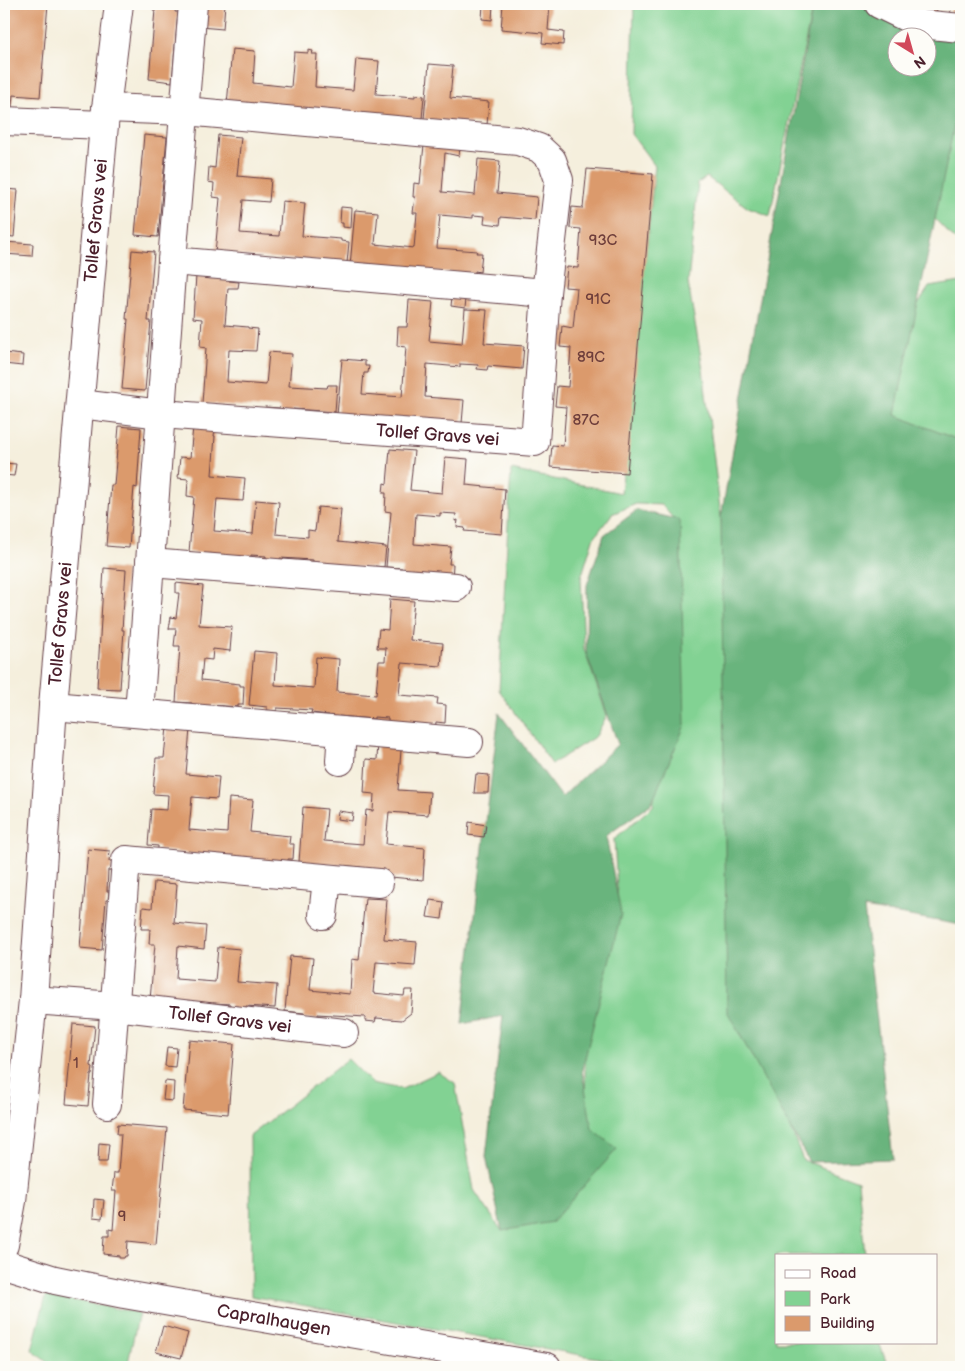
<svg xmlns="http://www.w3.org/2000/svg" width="965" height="1371" font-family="'Balsamiq Sans',sans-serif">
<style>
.green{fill:#82d293;stroke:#66785f}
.forest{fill:#69b47d;stroke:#5a6a54;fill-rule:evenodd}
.building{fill:#db9a6c}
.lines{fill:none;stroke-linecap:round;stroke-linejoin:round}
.minor-casing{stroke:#643e46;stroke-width:30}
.minor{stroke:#fff;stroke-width:28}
.labels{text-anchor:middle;stroke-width:4;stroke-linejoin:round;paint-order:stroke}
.number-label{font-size:15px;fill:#6e3e3b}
.street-label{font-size:18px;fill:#4a1f2b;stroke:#fdfcf7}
</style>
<rect width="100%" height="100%" fill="#fdfcf7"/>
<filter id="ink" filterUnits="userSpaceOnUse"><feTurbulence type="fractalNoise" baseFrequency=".02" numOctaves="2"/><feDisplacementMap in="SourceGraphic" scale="10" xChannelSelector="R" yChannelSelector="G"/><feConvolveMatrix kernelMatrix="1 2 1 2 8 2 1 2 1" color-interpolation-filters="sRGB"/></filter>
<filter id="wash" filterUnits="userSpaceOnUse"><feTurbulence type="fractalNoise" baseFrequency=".0096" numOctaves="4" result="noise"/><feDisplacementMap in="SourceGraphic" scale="20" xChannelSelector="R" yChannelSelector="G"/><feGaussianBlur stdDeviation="1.12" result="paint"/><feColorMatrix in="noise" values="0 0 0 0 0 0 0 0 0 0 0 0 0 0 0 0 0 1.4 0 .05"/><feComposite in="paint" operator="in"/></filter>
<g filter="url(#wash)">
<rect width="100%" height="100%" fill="#f5efdd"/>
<path class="green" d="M 634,4 L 813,4 L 770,216 L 748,208 L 707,177 L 698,183 L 688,283 L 703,369 L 721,517 L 757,1041 L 803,1160 L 858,1181 L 865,1255 L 776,1255 L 776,1342 L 879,1342 L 888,1367 L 626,1367 L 609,1360 L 251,1296 L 250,1136 L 348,1059 L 372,1083 L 402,1089 L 438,1072 L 455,1083 L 474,1190 L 502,1231 L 587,1161 L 585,1071 L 586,978 L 619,920 L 614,839 L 653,806 L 671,680 L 680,527 L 662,505 L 636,504 L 612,514 L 593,539 L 581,578 L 584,649 L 607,715 L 596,736 L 552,764 L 499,690 L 511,470 L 621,493 L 655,166 L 631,134 Z
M 961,94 L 961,246 L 932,216 Z
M 961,282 L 961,441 L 895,416 L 902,328 L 929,287 Z
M 46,1295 L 139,1313 L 127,1367 L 53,1367 L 32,1350 Z"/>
<path class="forest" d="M 813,4 L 874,4 L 961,26 L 961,92 L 895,415 L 961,441 L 961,925 L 864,908 L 893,1159 L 809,1162 L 727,1011 L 721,517 ZM 898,38 L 928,38 L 928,68 L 898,68 Z
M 637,510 L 680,520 L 685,725 L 651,804 L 606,836 L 621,914 L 582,1070 L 592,1129 L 617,1149 L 552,1222 L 502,1231 L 486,1156 L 503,1016 L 462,1024 L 499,713 L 562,797 L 618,744 L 586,653 L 587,585 L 604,535 Z"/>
<g id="blocks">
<path class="building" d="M 4,4 L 48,4 L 40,97 L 13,95 L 12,106 L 4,105 Z
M 153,4 L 176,4 L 175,12 L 178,12 L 172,82 L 149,79 L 155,10 L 153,10 Z
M 202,4 L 225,4 L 223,29 L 200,27 Z
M 483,4 L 493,4 L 492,20 L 482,19 Z
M 503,4 L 550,4 L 548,30 L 564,32 L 563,45 L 542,43 L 543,33 L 501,29 Z
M 918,5 L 937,7 L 936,16 L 917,15 Z
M 951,8 L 961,9 L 961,19 L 950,18 Z
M 232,49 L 255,51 L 253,83 L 291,87 L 294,52 L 308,53 L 308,50 L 313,51 L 312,54 L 317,54 L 315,87 L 353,90 L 356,59 L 379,61 L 376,94 L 415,97 L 415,95 L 424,96 L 422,119 L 227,105 Z
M 429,64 L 453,66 L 450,98 L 489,102 L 487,125 L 424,119 Z
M 144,135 L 167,137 L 158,237 L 135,235 Z
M 218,135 L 241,137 L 237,176 L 271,179 L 269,202 L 243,200 L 240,233 L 279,236 L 282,201 L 305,203 L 302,236 L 341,239 L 341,241 L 349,242 L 347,263 L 215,254 L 220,198 L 213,197 L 214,183 L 208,182 L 209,167 L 215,168 Z
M 424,145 L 460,148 L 459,156 L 445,153 L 442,192 L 475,195 L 478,159 L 500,161 L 497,193 L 537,197 L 535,220 L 501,217 L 500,225 L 484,223 L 485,216 L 473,215 L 473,218 L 440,215 L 437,248 L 477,251 L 476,253 L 482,253 L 480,272 L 475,271 L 475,274 L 350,266 L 355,210 L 378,212 L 375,244 L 414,248 L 417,213 L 413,213 L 415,197 L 413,197 L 414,183 L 420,184 Z
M 587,169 L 653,174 L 627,473 L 550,467 L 552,445 L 563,446 L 566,407 L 555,406 L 557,386 L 568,387 L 571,348 L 560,347 L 562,326 L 573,328 L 577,288 L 565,287 L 567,267 L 578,268 L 581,229 L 570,228 L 572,207 L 583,208 Z
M 4,189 L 18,190 L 14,237 L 4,236 Z
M 341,207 L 352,208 L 351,228 L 343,227 L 343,223 L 340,223 Z
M 4,242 L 33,244 L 32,256 L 4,254 Z
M 132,250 L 154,252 L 148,321 L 151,321 L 145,391 L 122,389 L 128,319 L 126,319 Z
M 196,276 L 229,279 L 229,281 L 239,282 L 238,288 L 228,288 L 225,325 L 248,327 L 248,328 L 258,329 L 256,351 L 229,350 L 227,382 L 266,385 L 269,352 L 292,354 L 289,386 L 327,388 L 328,385 L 337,385 L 335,412 L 293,409 L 292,414 L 280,413 L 280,408 L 265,407 L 264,408 L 202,403 L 206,348 L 200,347 L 202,319 L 193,318 Z
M 452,297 L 466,299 L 465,308 L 451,306 Z
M 4,300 L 7,300 L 5,322 L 4,322 Z
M 409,300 L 433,302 L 429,341 L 462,344 L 465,309 L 487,310 L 484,343 L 524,346 L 522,369 L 488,366 L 487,370 L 477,369 L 478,365 L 460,364 L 460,367 L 427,364 L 425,397 L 464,400 L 462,423 L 428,420 L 428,424 L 416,423 L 417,419 L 400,418 L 400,420 L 337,415 L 342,359 L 365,361 L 365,366 L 369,366 L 368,373 L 364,373 L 362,394 L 402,397 L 406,347 L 397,346 L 398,327 L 407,327 Z
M 4,353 L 23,355 L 22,366 L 4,364 Z
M 119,426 L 141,428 L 137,488 L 134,487 L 129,548 L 106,546 L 111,485 L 114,485 Z
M 193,427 L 215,428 L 214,436 L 215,436 L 212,475 L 245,478 L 243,501 L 217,499 L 214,531 L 253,534 L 256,500 L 279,502 L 276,534 L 308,537 L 308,530 L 315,531 L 318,507 L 341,509 L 338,542 L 386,547 L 384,567 L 375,566 L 375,568 L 313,564 L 313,560 L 280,558 L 279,566 L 265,564 L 266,556 L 251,555 L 251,558 L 189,552 L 194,497 L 187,496 L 188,479 L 178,478 L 180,457 L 190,458 Z
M 390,449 L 414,451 L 410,490 L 442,493 L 445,457 L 468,459 L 466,485 L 505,489 L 502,534 L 464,531 L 465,528 L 457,527 L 458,520 L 455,521 L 456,514 L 440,513 L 440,516 L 416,514 L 414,544 L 451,547 L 449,564 L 453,564 L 452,581 L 401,576 L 402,568 L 386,567 L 391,512 L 385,511 L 386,493 L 383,493 L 384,483 L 387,484 Z
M 4,463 L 16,464 L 14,476 L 4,475 Z
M 104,568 L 126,570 L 122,630 L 124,630 L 120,689 L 97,688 Z
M 176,583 L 203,586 L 199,625 L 232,627 L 230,651 L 213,649 L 212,660 L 203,659 L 201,680 L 240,684 L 240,686 L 244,686 L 243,705 L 238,705 L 238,707 L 212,705 L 211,709 L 191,709 L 192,703 L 176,702 L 180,646 L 174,646 L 176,629 L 169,629 L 171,617 L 176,618 L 179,593 L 176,593 Z
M 390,599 L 414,601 L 410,640 L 443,643 L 441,666 L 402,663 L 399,695 L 438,698 L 437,704 L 446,705 L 445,723 L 436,722 L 435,731 L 388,727 L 388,718 L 374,717 L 374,719 L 339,716 L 339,719 L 329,718 L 329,715 L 311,713 L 312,710 L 277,708 L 277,711 L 267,710 L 267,707 L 249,705 L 254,651 L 277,653 L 275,685 L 314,688 L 316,657 L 339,659 L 337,692 L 376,695 L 379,661 L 385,661 L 386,648 L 377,648 L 379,629 L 388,630 Z
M 167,727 L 190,729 L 186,774 L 219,777 L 217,799 L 192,797 L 189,830 L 227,833 L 229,798 L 253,800 L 250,832 L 290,836 L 289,844 L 294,844 L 293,859 L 288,859 L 288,865 L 158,850 L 158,846 L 148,845 L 151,809 L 167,810 L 168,795 L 153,794 L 156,758 L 164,758 Z
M 378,741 L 400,743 L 399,750 L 401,750 L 398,790 L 430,792 L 428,815 L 389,812 L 386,844 L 425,848 L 423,880 L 369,875 L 361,867 L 299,862 L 303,807 L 327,809 L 324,841 L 363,844 L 366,810 L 373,811 L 374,794 L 364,793 L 366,759 L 377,760 Z
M 476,774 L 489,775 L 488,793 L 474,793 Z
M 338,811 L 353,813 L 352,821 L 337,819 Z
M 469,822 L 486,825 L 484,837 L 468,835 Z
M 88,849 L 110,851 L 109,861 L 112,861 L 111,870 L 108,870 L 107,891 L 109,891 L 108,900 L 106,900 L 102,950 L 80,948 Z
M 154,882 L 177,884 L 174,923 L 206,926 L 204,949 L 178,946 L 176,979 L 215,982 L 218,947 L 240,949 L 237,982 L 277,985 L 275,1008 L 246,1006 L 246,1010 L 230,1009 L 230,1004 L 213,1003 L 213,1006 L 150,1000 L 155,944 L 149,944 L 150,929 L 141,929 L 143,907 L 152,908 Z
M 365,898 L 387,899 L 384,939 L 417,942 L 415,965 L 376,962 L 373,993 L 404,996 L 405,990 L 413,990 L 411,1013 L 402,1020 L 376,1018 L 375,1022 L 365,1021 L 365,1017 L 318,1014 L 318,1019 L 303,1018 L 304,1013 L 285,1011 L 290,956 L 313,958 L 310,990 L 350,994 L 352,959 L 359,960 Z
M 430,900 L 444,902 L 442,919 L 427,917 Z
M 73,1024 L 95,1026 L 91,1066 L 93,1067 L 92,1075 L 91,1075 L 88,1106 L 66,1104 Z
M 189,1040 L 234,1044 L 228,1114 L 183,1110 Z
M 167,1047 L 177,1048 L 175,1067 L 165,1066 Z
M 165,1081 L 174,1082 L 173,1101 L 163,1100 Z
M 118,1124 L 167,1128 L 156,1244 L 128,1241 L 127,1256 L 125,1256 L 124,1258 L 119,1258 L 119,1256 L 103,1254 L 104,1236 L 109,1236 L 109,1229 L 113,1230 L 116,1191 L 112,1191 L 114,1173 L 118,1173 L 121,1134 L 117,1134 Z
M 99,1143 L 109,1144 L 107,1162 L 98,1162 Z
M 94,1199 L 104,1200 L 102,1219 L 93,1218 Z
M 163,1326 L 188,1333 L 181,1358 L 156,1352 Z"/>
</g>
</g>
<g filter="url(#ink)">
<use href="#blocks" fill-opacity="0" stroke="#643e46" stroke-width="1"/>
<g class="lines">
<defs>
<g id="minor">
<path d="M 879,4 L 920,24 L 961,28"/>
<path d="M 4,121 L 104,125"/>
<path d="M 172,261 L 546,293"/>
<path id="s1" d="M 80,404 L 161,414 L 535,442 L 546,293 L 559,180 L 552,160 L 539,148 L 518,141 L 185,111 L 106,108"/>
<path d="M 150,563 L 456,587"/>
<path d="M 53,706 L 469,742"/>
<path d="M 139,713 L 172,261 L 193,4"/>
<path d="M 340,761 L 342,731"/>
<path d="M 323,915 L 327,879"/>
<path id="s2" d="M 33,1000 L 115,1006 L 344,1033"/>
<path d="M 107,1104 L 126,860 L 379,883"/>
<path id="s3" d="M 4,1245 L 12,1201 L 33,1000 L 53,706 L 104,125 L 119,4"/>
<path id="s4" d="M 4,1264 L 55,1280 L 124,1294 L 547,1367"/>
</g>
</defs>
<use href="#minor" class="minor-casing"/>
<use href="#minor" class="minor"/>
</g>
</g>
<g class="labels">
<g class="number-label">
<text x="603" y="245">93C</text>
<text x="598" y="304">91C</text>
<text x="591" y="362">89C</text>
<text x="586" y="425">87C</text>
<text x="76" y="1068">1</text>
<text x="122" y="1221">9</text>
</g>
<g class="street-label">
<text dy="6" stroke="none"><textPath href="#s3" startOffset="1029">Tollef Gravs vei</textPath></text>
<text dy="6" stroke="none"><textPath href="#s1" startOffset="359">Tollef Gravs vei</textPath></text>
<text dy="6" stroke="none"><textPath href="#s3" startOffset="624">Tollef Gravs vei</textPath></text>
<text dy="6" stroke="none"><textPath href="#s2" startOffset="198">Tollef Gravs vei</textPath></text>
<text dy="6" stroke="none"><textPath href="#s4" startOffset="276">Capralhaugen</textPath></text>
</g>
</g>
<rect width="965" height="1371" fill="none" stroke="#fdfcf7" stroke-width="20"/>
<rect x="775" y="1254" width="162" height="90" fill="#fdfcf7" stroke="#b5a4a5"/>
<rect x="785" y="1270" width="25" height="8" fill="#ffffff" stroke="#b5a4a5"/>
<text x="820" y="1278" font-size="15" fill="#4a1f2b">Road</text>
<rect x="785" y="1291" width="25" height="15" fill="#82d293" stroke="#b5a4a5"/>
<text x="820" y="1304" font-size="15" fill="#4a1f2b">Park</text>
<rect x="785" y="1316" width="25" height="15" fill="#db9a6c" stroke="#b5a4a5"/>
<text x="820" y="1328" font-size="15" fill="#4a1f2b">Building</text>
<g transform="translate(912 52) rotate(143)"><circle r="24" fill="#fdfcf7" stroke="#b5a4a5"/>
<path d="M0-4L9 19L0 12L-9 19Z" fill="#d1495b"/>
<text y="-8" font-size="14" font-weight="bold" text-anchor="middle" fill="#4a1f2b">N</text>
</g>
</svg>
